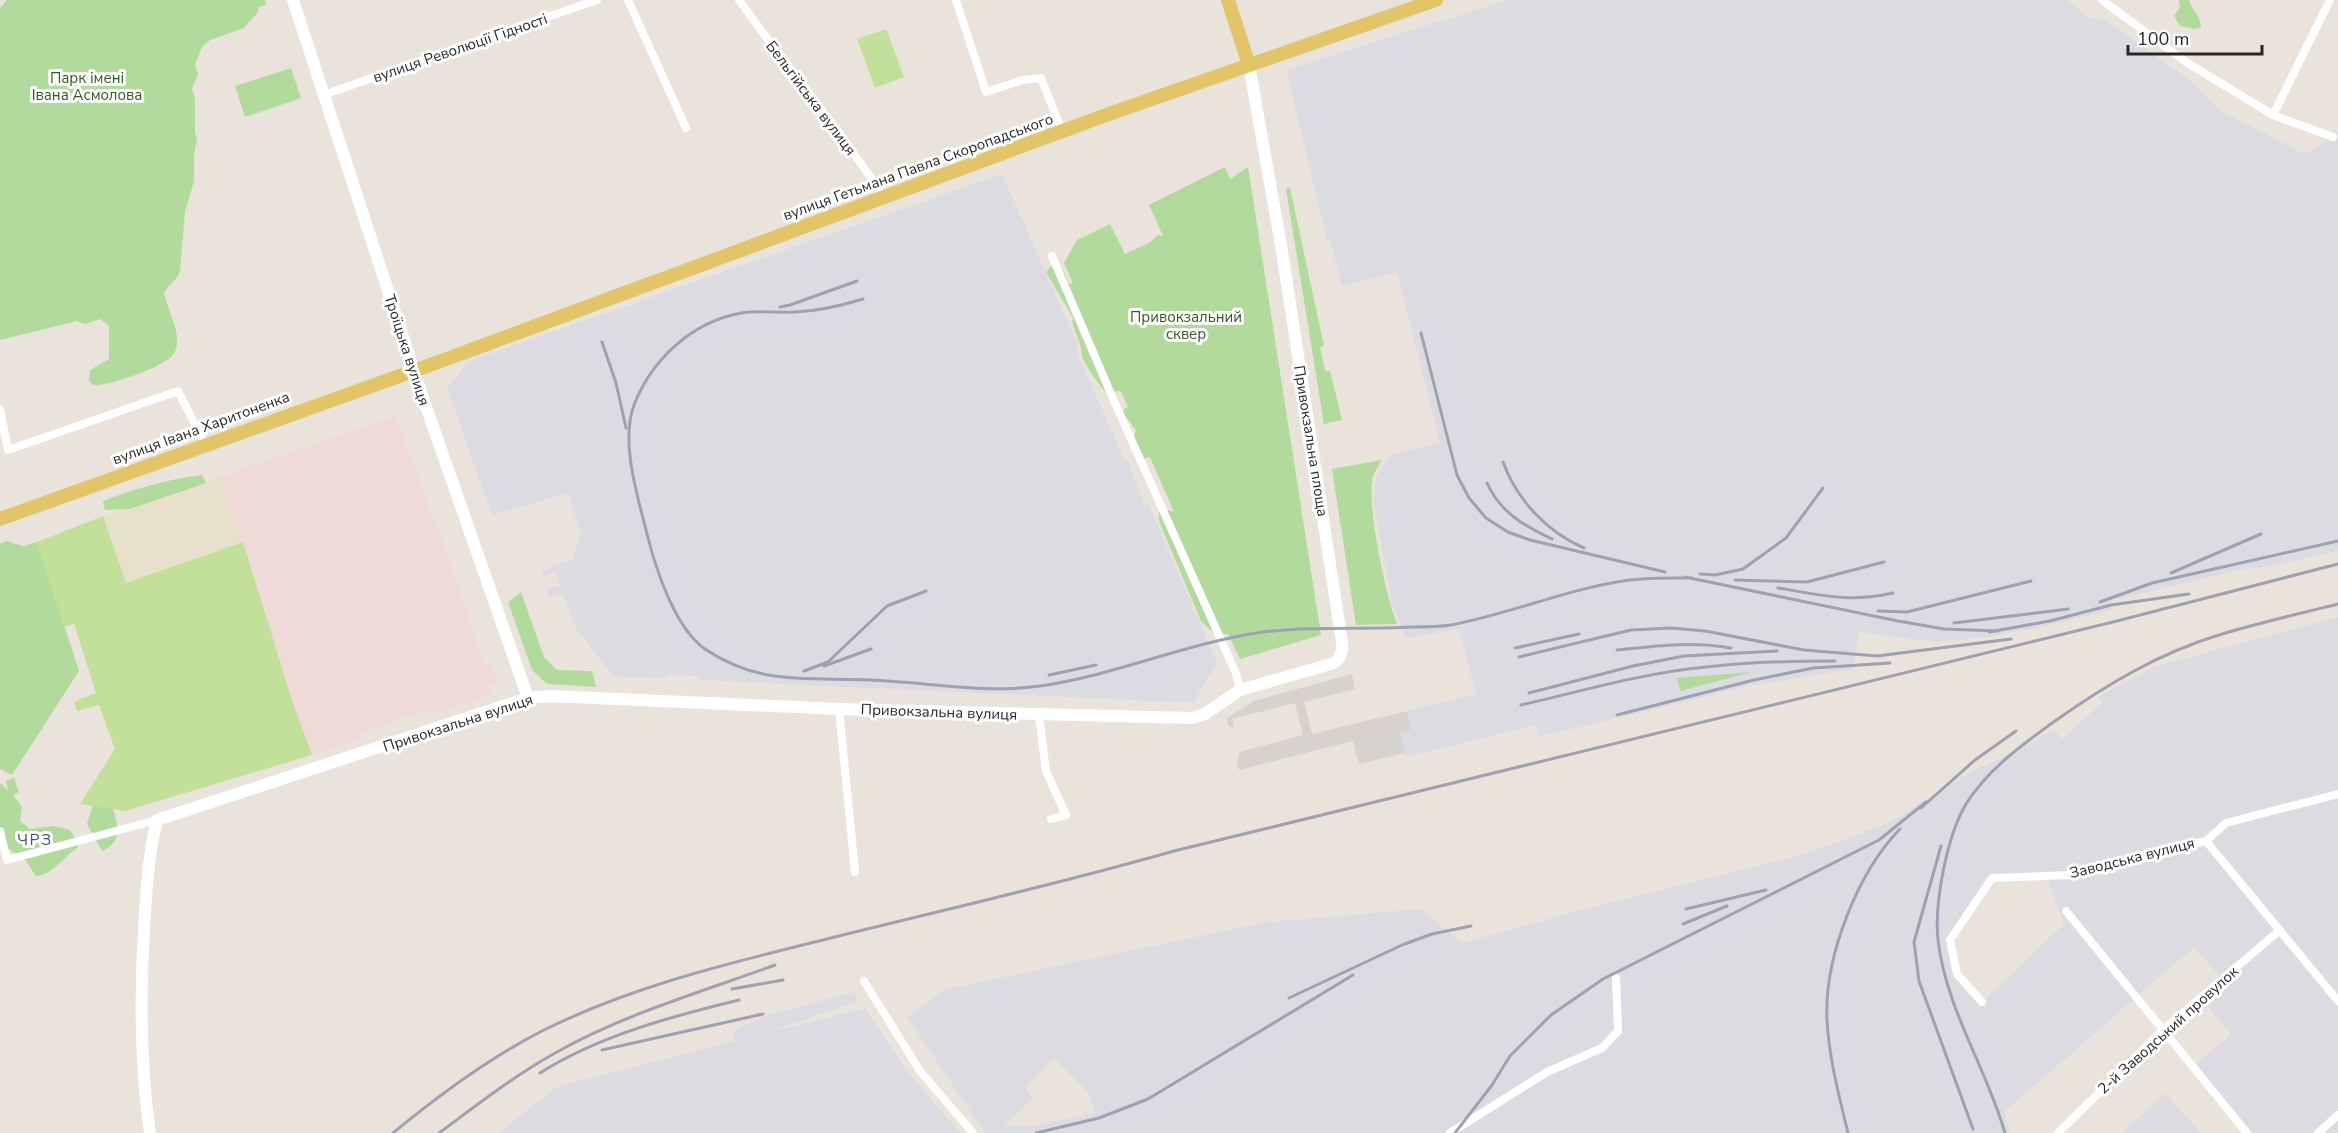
<svg xmlns="http://www.w3.org/2000/svg" width="2338" height="1133" font-family="'Nunito Sans',sans-serif">
<style>
.industrial{fill:#dddbe2;fill-rule:evenodd}
.education{fill:#e9e0cc}
.medical{fill:#efd9d9}
.green{fill:#b1da9c}
.pitch{fill:#c2e099}
.plaza{fill:#d6d2cd}
.lines{fill:none;stroke-linecap:round;stroke-linejoin:round}
.street{stroke:#fff;stroke-width:8}
.secondary{stroke:#fff;stroke-width:12}
.primary{stroke:#e1c568;stroke-width:14}
.rail{stroke:#9ea1b0;stroke-width:3}
.labels{text-anchor:middle;stroke-width:6;stroke-linejoin:round;paint-order:stroke}
.street-label{font-size:15px;fill:#282828;stroke:#fff}
.park-label{font-size:15px;fill:#2d5c21;stroke:#fff}
.neighbourhood-label{font-size:16px;letter-spacing:1.5px;fill:#4d5473;stroke:#fff}
</style>
<rect width="100%" height="100%" fill="#e9e3db"/>
<path class="industrial" d="M 1507,0 L 2066,0 L 2090,18 L 2106,20 L 2194,84 L 2219,110 L 2305,154 L 2324,143 L 2326,140 L 2330,142 L 2338,131 L 2338,551 L 2276,565 L 2240,570 L 2110,601 L 2112,610 L 2037,628 L 1987,637 L 1935,642 L 1860,632 L 1852,669 L 1744,687 L 1539,737 L 1535,725 L 1406,757 L 1400,732 L 1412,729 L 1407,711 L 1476,694 L 1459,629 L 1406,638 L 1392,603 L 1373,501 L 1376,477 L 1390,455 L 1440,443 L 1397,272 L 1342,286 L 1330,240 L 1327,240 L 1286,70 Z
M 1002,174 L 1077,343 L 1077,352 L 1125,461 L 1128,460 L 1144,503 L 1149,505 L 1217,663 L 1193,703 L 700,680 L 696,676 L 668,675 L 664,679 L 613,676 L 575,627 L 563,594 L 549,598 L 546,590 L 560,585 L 556,573 L 544,576 L 542,570 L 573,559 L 581,534 L 568,493 L 492,515 L 447,388 L 469,361 Z
M 2338,617 L 2338,1133 L 2246,1133 L 2194,1066 L 2231,1034 L 2207,1006 L 2228,986 L 2194,947 L 2004,1112 L 2010,1133 L 985,1133 L 907,1017 L 946,989 L 1267,922 L 1421,909 L 1462,943 L 1581,910 L 1805,854 L 1890,822 L 1971,772 L 2038,740 L 2054,729 L 2062,739 L 2102,703 L 2098,697 L 2156,666 ZM 2046,876 L 2064,924 L 1982,1002 L 1957,974 L 1950,940 L 1992,878 ZM 1054,1058 L 1089,1093 L 1095,1113 L 1032,1126 L 1004,1126 L 1033,1098 L 1025,1088 Z
M 854,992 L 858,1002 L 761,1034 L 865,1008 L 910,1075 L 960,1133 L 499,1133 L 556,1087 L 735,1041 L 733,1031 L 770,1014 Z
M 2165,1093 L 2201,1133 L 2122,1133 Z"/>
<path class="education" d="M 222,476 L 243,542 L 126,583 L 103,516 Z"/>
<path class="medical" d="M 396,416 L 465,604 L 484,665 L 491,663 L 497,682 L 488,685 L 491,695 L 429,716 L 426,710 L 362,733 L 363,740 L 312,755 L 291,697 L 222,476 Z"/>
<path class="green" d="M 7,0 L 265,0 L 266,5 L 258,7 L 258,12 L 244,28 L 210,40 L 202,47 L 195,64 L 198,74 L 192,89 L 195,99 L 195,133 L 197,138 L 194,154 L 194,181 L 185,212 L 180,271 L 178,276 L 164,292 C 166,306 179,330 177,343 C 177,347 175,353 172,356 C 162,367 108,387 93,385 L 89,381 L 90,370 L 109,359 L 109,326 L 100,319 L 85,324 L 77,321 L 0,340 L 0,8 Z
M 2179,0 L 2189,0 C 2192,12 2200,13 2201,27 L 2194,29 L 2180,26 L 2174,16 L 2180,7 Z
M 291,68 L 301,98 L 245,117 L 235,86 Z
M 1225,167 L 1230,179 L 1248,167 L 1321,635 L 1240,659 L 1228,634 C 1214,635 1211,631 1201,621 L 1159,521 L 1159,512 L 1164,509 L 1174,512 L 1150,457 L 1143,459 L 1133,440 L 1136,430 L 1123,413 L 1125,408 L 1128,407 L 1121,391 L 1106,392 C 1100,387 1084,363 1082,356 C 1081,351 1081,346 1079,341 C 1077,333 1071,327 1073,318 L 1046,272 L 1053,264 C 1064,267 1065,274 1069,284 L 1073,283 L 1064,263 L 1077,240 L 1110,224 L 1125,254 L 1149,243 L 1158,235 L 1163,236 L 1149,205 Z
M 1290,188 L 1324,346 L 1320,347 L 1325,371 L 1330,371 L 1342,420 L 1324,424 L 1286,189 Z
M 1382,460 C 1379,465 1375,471 1373,476 C 1366,505 1386,596 1397,624 L 1356,625 L 1332,469 Z
M 202,475 L 206,483 L 130,509 L 105,510 L 103,501 C 135,489 168,479 202,475 Z
M 6,541 L 24,546 L 37,542 L 79,671 L 12,775 L 0,769 L 0,544 Z
M 521,592 L 544,657 L 557,670 L 592,671 L 596,687 L 547,684 L 532,670 L 508,602 Z
M 1752,672 L 1680,691 L 1677,678 Z
M 14,778 L 19,792 L 13,795 L 22,807 L 20,821 L 30,829 L 54,826 L 70,830 L 78,843 L 77,848 C 62,858 54,874 36,876 L 24,858 L 0,844 L 0,783 L 8,790 L 6,781 Z
M 93,804 L 113,809 C 119,827 122,842 102,851 L 87,824 Z"/>
<path class="pitch" d="M 886,29 L 904,77 L 875,88 L 857,39 Z
M 103,516 L 126,583 L 243,542 L 291,697 L 312,755 L 125,811 L 80,804 L 115,749 L 99,705 L 77,711 L 74,702 L 96,693 L 74,624 L 64,627 L 37,542 Z"/>
<path class="plaza" d="M 1352,674 L 1355,689 L 1304,702 L 1312,734 L 1407,711 L 1412,729 L 1400,733 L 1405,753 L 1359,764 L 1353,741 L 1239,770 L 1237,762 L 1240,752 L 1303,735 L 1295,703 L 1232,719 L 1234,728 L 1228,726 L 1227,718 L 1254,701 Z"/>
<g class="lines">
<path class="street" d="M 628,0 L 686,128
M 739,0 C 786,66 839,128 883,196
M 956,0 L 986,92 L 1023,80 L 1041,78 L 1062,131
M 2102,0 L 2186,62 L 2273,115 L 2333,137
M 323,95 L 597,0
M 2273,115 L 2330,0
M 1052,256 L 1114,401 L 1235,671 L 1240,690
M 0,409 L 8,450 L 178,391 L 205,444
M 839,709 L 855,872
M 1039,715 L 1046,771 L 1066,815 L 1051,819
M 0,831 L 7,860 L 157,820
M 2206,841 L 2338,1001
M 2066,911 L 2247,1133
M 864,981 L 920,1071 L 973,1133
M 1982,1002 L 1957,974 L 1950,940 L 1992,878 L 2071,875 L 2206,841 L 2226,823 L 2338,794
M 1450,1133 L 1547,1072 L 1602,1048 L 1618,1031 L 1616,978
M 2058,1133 L 2164,1029 L 2280,930
M 2318,1133 L 2338,1115"/>
<path class="secondary" d="M 293,0 L 422,395 L 528,698
M 150,1133 C 140,1065 140,998 144,930 C 146,893 148,856 157,820 L 528,698 L 550,696 L 839,709 L 1192,718 L 1205,714 L 1240,690 L 1334,663 C 1346,654 1342,643 1340,629 L 1281,245 L 1249,65"/>
<path class="primary" d="M 1228,0 L 1249,65
M 0,519 L 433,364 L 1106,115 L 1436,0"/>
<path class="rail" d="M 863,299 C 840,306 819,311 795,312 C 777,313 758,310 741,313 C 692,322 652,359 634,405 C 620,442 638,497 647,534 C 656,570 675,628 705,649 C 759,686 809,677 870,680 C 926,682 983,694 1040,686 C 1111,676 1179,646 1250,634 C 1303,625 1358,630 1412,627 C 1425,627 1438,627 1451,625 C 1509,614 1565,590 1623,581 C 1646,577 1669,578 1693,578
M 780,307 L 790,305 L 857,281
M 1421,333 L 1457,475 L 1469,498 L 1486,518 L 1508,532 L 1530,540 L 1665,572
M 602,342 L 616,383 L 626,428
M 1503,462 C 1517,500 1547,532 1584,548
M 1487,483 C 1500,512 1524,526 1552,539
M 2171,573 L 2261,534
M 1700,574 L 1715,575 L 1743,569 L 1786,538 L 1823,488
M 1685,577 L 1898,621 L 1944,629 L 1998,631
M 1735,580 L 1807,582 L 1884,562
M 1778,588 C 1821,595 1849,603 1893,593
M 2100,602 L 2152,583 L 2338,541
M 1878,611 L 1907,612 L 2031,581
M 1954,623 L 2068,609
M 1989,632 L 2050,621 L 2111,605 L 2189,594
M 1515,648 L 1579,634
M 1617,650 C 1655,646 1692,641 1731,648
M 1519,657 L 1631,630 L 1671,628 L 1705,631 L 1804,650 L 1877,656 L 2011,639
M 824,666 L 871,649
M 804,671 L 828,662 L 887,606 L 926,591
M 1049,675 L 1096,665
M 1529,693 L 1633,666 L 1684,656 L 1777,651
M 1521,705 C 1582,691 1643,673 1706,667 C 1749,662 1792,661 1835,661
M 1617,715 L 1754,680 L 1813,668 L 1890,663
M 1921,808 L 1975,760 L 2016,731
M 1941,846 L 1914,942 L 1919,981 L 1973,1129
M 1686,909 L 1766,890
M 1683,924 L 1727,906
M 732,989 L 783,980
M 1289,998 L 1402,945 L 1432,934 L 1471,926
M 602,1050 L 763,1014
M 540,1073 C 598,1036 673,1016 739,1000
M 393,1133 C 439,1095 489,1058 542,1031 C 632,986 730,963 827,939 C 943,910 1059,884 1174,851 L 2117,621 L 2338,564
M 439,1133 C 477,1105 515,1075 557,1052 C 622,1015 704,991 775,965
M 1036,1133 L 1099,1118 L 1148,1099 L 1353,975
M 1455,1133 L 1492,1085 L 1510,1056 L 1551,1015 L 1603,979 L 1879,840 L 1926,802
M 1848,1133 C 1839,1096 1829,1058 1827,1020 C 1824,958 1857,873 1900,829
M 2005,1133 C 1986,1067 1946,1009 1938,940 C 1934,903 1947,836 1966,804 C 1988,769 2022,745 2055,721 C 2106,685 2159,653 2219,635 C 2258,623 2299,614 2338,604"/>
</g>
<g class="labels">
<g class="street-label">
<text transform="translate(460 48) rotate(-19)" y="5">вулиця Революції Гідності</text>
<text transform="translate(811 98) rotate(53)" y="5">Бельгійська вулиця</text>
<text transform="translate(918 167) rotate(-20)" y="5">вулиця Гетьмана Павла Скоропадського</text>
<text transform="translate(407 350) rotate(72)" y="5">Троїцька вулиця</text>
<text transform="translate(201 428) rotate(-20)" y="5">вулиця Івана Харитоненка</text>
<text transform="translate(1311 441) rotate(81)" y="5">Привокзальна площа</text>
<text transform="translate(939 712) rotate(2)" y="5">Привокзальна вулиця</text>
<text transform="translate(458 723) rotate(-18)" y="5">Привокзальна вулиця</text>
<text transform="translate(2132 858) rotate(-14)" y="5">Заводська вулиця</text>
<text transform="translate(2168 1030) rotate(-42)" y="5">2-й Заводський провулок</text>
</g>
<g class="park-label">
<text x="87" y="83">Парк імені<tspan x="87" dy="17">Івана Асмолова</tspan></text>
<text x="1186" y="322">Привокзальний<tspan x="1186" dy="17">сквер</tspan></text>
</g>
<g class="neighbourhood-label">
<text x="35" y="845">ЧРЗ</text>
</g>
</g>
<path d="M2128 45v9h134v-9" fill="none" stroke="#282828" stroke-width="3"/>
<text x="2137" y="45" font-size="18" fill="#282828" stroke="#ffffff" stroke-width="4.5" paint-order="stroke">100 m</text>
</svg>
